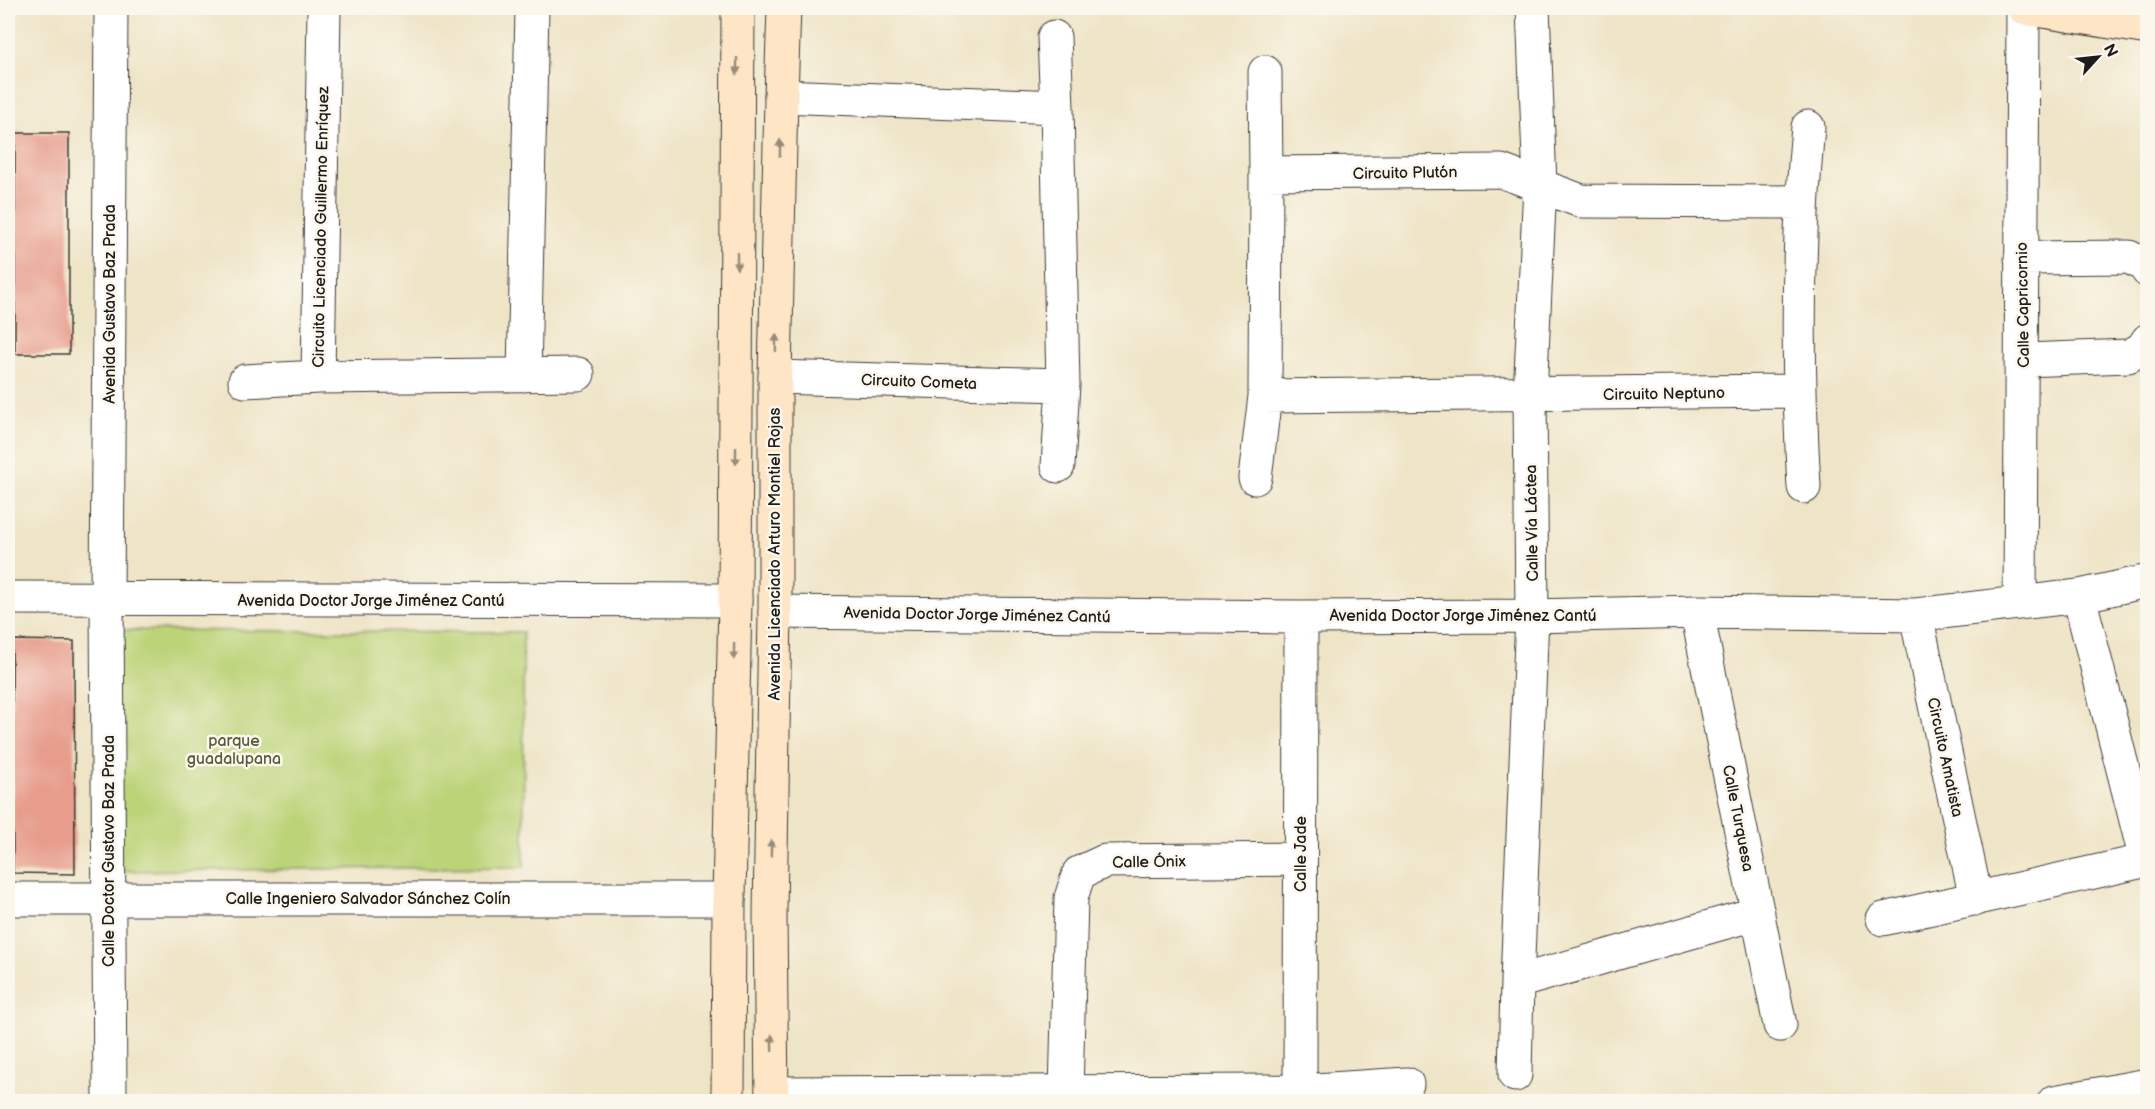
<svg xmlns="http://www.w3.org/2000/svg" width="2155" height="1109" font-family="'Balsamiq Sans',sans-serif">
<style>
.green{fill:#bcd378;stroke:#6c784a;stroke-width:1.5}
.building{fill:#e79c8c}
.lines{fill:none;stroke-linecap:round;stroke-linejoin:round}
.street-casing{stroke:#3c3a36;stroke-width:35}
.secondary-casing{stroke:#3c3a36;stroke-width:35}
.street{stroke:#fff;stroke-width:33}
.secondary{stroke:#fde5c5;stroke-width:33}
.oneway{fill:#988b79}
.labels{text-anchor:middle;stroke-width:5;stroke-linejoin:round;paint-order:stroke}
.street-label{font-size:16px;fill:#1c1c1c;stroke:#fbf7ec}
.park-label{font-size:16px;fill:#545c3c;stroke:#fbf7ec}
</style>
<rect width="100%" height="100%" fill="#fbf7ec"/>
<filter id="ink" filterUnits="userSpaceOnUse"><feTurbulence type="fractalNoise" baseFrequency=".0167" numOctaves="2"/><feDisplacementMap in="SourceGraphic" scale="12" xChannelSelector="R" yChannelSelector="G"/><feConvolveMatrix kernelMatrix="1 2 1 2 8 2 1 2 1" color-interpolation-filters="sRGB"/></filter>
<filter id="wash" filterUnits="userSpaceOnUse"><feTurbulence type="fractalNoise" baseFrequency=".008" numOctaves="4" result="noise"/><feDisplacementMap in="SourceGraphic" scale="24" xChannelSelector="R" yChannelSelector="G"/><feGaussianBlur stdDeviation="1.35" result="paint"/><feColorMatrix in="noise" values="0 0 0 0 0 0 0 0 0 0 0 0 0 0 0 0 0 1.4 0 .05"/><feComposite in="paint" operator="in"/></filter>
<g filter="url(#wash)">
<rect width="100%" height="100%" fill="#eee4c6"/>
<path class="green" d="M 115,630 L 523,632 L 524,867 L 113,871 Z"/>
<g id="blocks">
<path class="building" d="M 15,133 L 69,133 L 69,354 L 15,354 Z
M 12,640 L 74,641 L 75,874 L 13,873 Z"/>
</g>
</g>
<g filter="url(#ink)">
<use href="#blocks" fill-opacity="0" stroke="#3c3a36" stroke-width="1.5"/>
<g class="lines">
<defs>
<path id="street" d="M 1054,37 L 1057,107 L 1063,385 L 1058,466
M 781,96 L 1057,107
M 1266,173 L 1501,171 L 1581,201 L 1801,202
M 2021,258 L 2129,257 L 2144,265 L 2148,271
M 2023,360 L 2128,356 L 2142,349 L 2148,340
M 524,375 L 532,8
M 318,377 L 324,8
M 775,377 L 1063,385
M 245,381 L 318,377 L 578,374
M 1265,396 L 1799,391
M 1255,478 L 1265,396 L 1266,173 L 1265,72
M 1804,487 C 1797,367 1797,246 1808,127
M 2079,596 L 2146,860
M 8,598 L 735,600
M 2020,603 L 2023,8
M 775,612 L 1301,617 L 1532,616 L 1697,612 L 1916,615 L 2079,596 L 2148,581
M 1697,612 L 1780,1025
M 1916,615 L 1976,899
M 8,899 L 729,899
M 1883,919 L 2148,860
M 1517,982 L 1758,913
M 1515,1075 L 1517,982 L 1532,616 L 1530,395 L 1540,185 L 1533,8
M 1300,1091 L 1301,617
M 772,1093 L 1300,1091 L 1407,1084
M 1066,1093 L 1071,898 L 1079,873 L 1105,861 L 1300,859
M 110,1102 L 107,600 L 111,8
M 2054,1102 L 2148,1085"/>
<path id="secondary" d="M 2024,8 L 2148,28
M 728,1102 L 729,899 L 735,600 L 738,8
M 772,1102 L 770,914 L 775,612 L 775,377 L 781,96 L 784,8"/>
</defs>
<use href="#street" class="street-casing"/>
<use href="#secondary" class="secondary-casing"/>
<use href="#street" class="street"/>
<use href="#secondary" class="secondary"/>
</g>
<defs><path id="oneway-solid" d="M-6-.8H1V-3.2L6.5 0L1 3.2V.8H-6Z" transform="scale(1.5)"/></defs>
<g class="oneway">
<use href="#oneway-solid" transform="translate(737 66) rotate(90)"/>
<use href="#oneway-solid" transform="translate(780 148) rotate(-89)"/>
<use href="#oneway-solid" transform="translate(737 261) rotate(90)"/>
<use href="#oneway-solid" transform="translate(776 343) rotate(-89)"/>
<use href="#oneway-solid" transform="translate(736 456) rotate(90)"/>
<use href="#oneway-solid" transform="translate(734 651) rotate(91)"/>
<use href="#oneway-solid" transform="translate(771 848) rotate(-89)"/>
<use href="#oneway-solid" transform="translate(772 1043) rotate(-91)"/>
</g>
</g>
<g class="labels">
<g class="street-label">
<text transform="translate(1405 172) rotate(-1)" y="6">Circuito Plutón</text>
<text transform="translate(320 227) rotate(-89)" y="6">Circuito Licenciado Guillermo Enríquez</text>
<text transform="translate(109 304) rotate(-90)" y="6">Avenida Gustavo Baz Prada</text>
<text transform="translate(2022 305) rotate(-91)" y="6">Calle Capricornio</text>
<text transform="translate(919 381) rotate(2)" y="6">Circuito Cometa</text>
<text transform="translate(1664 393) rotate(-1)" y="6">Circuito Neptuno</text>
<text transform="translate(1531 523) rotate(-91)" y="6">Calle Vía Láctea</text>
<text transform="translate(774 554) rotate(-90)" y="6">Avenida Licenciado Arturo Montiel Rojas</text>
<text x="371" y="606">Avenida Doctor Jorge Jiménez Cantú</text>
<text transform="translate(977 614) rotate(1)" y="6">Avenida Doctor Jorge Jiménez Cantú</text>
<text x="1463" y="621">Avenida Doctor Jorge Jiménez Cantú</text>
<text transform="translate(1946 757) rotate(78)" y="6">Circuito Amatista</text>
<text transform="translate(1739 818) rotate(79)" y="6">Calle Turquesa</text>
<text transform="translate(108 851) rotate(-90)" y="6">Calle Doctor Gustavo Baz Prada</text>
<text transform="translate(1300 854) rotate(-90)" y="6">Calle Jade</text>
<text transform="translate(1149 861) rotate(-1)" y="6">Calle Ónix</text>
<text x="368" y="904">Calle Ingeniero Salvador Sánchez Colín</text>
</g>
<g class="park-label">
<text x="234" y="746">parque<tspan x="234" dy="18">guadalupana</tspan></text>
</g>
</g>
<rect width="2155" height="1109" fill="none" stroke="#fbf7ec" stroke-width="30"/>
<g transform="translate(2098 57) rotate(63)" stroke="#fbf7ec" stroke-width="4.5" paint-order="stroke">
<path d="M0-4.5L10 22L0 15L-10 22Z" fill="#1c1c1c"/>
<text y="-9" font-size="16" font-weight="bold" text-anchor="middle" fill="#1c1c1c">N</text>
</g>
</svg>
